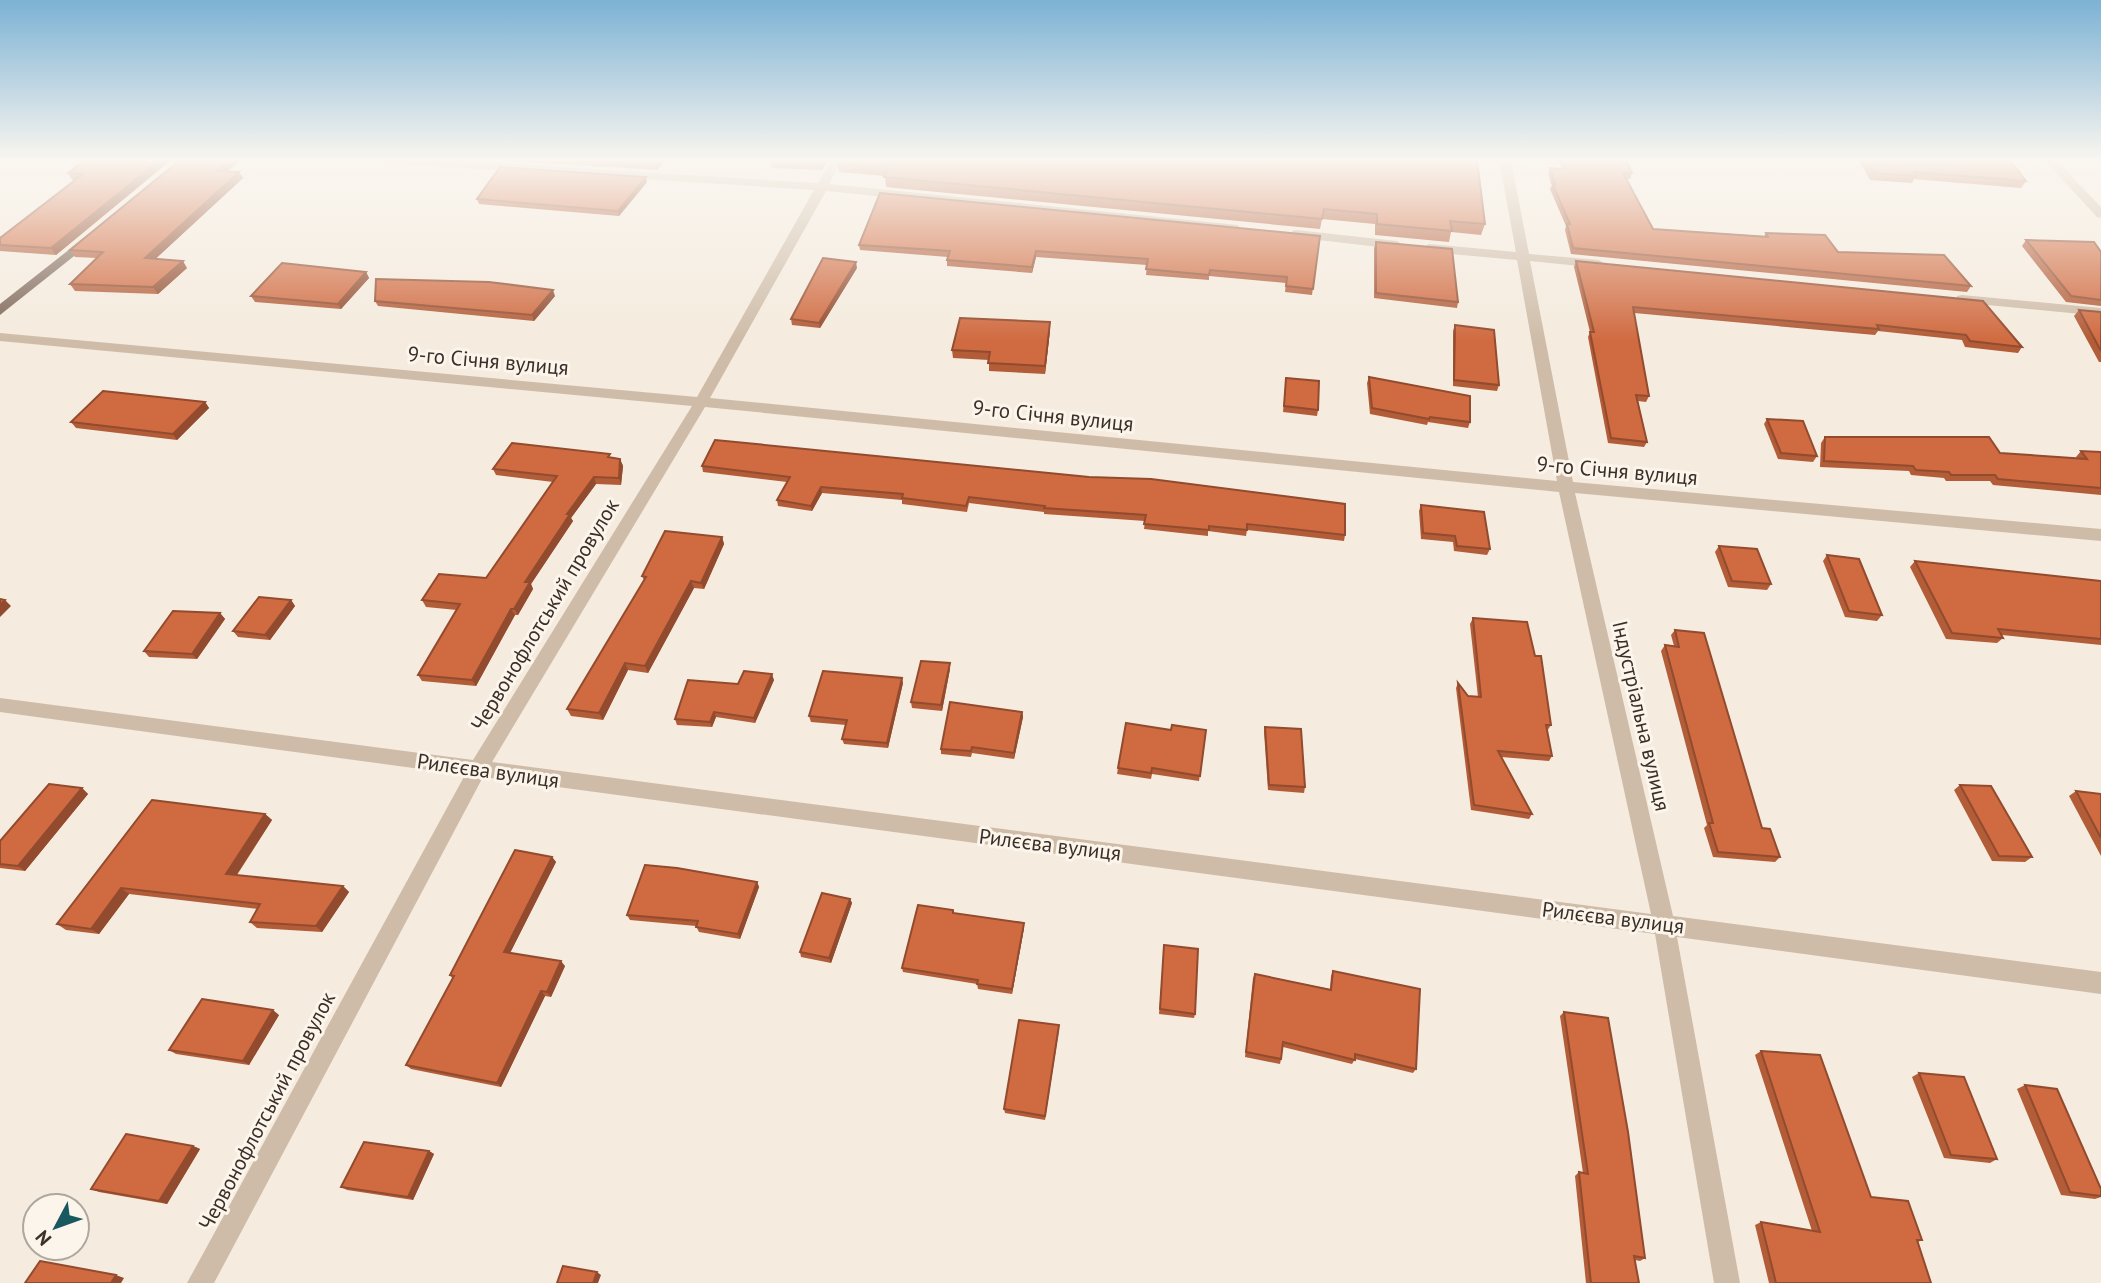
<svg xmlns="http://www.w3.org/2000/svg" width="2101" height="1283" font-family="'PT Sans',sans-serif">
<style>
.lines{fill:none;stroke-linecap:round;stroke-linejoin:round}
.street{fill:#cebca8;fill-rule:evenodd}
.primary{fill:#7e6759;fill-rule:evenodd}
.wall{fill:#b35c38}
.shaded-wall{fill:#924b2e}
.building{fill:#d06b41;stroke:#924b2e;stroke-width:2}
.labels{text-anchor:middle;stroke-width:6;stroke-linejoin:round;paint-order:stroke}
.street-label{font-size:21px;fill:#3b3029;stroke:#fcf5eb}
</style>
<rect width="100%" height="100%" fill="#f5ebde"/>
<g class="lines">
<path class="street" d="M 383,160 L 449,160 L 818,183 L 831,160 L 842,160 L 829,184 L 1238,225 L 1240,228 L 1234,232 L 826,191 L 710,398 L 1557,481 L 1517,260 L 1429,252 L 1423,248 L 1429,244 L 1516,252 L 1499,160 L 1511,160 L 1529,254 L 1599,260 L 1605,264 L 1599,268 L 1530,261 L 1573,482 L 2101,529 L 2101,541 L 1575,493 L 1673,916 L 2101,972 L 2101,994 L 1677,937 L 1740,1283 L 1714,1283 L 1655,934 L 483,777 L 214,1283 L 187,1283 L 465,775 L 0,712 L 0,698 L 473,760 L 692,406 L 0,341 L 0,333 L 697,397 L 814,190 L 388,163 ZM 705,407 L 1559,492 L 1651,914 L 492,762 Z
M 2044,160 L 2056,160 L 2101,207 L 2101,218 L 2097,217 Z
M 1296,230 L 1397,241 L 1403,245 L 1397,249 L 1292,237 L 1292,231 Z
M 1962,295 L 2101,308 L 2101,316 L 1957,302 L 1957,296 Z"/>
<path class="primary" d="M 89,234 L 95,238 L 93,241 L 0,315 L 0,304 Z"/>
</g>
<path class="wall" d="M 171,160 L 56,255 L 0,251 L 0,238 L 76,180 L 72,180 L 68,173 Z
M 241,160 L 228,171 L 239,172 L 243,178 L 155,259 L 187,268 L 158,294 L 75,291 L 70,284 L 97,258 L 75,257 L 70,250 Z
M 512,160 L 665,160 L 657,170 L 512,161 Z
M 770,160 L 828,160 L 822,170 L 772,168 Z
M 1558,160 L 1626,160 L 1632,173 L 1630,179 L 1626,179 L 1653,229 L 1764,236 L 1766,233 L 1971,286 L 1967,292 L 1571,254 L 1565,230 L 1566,226 L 1550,189 L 1552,185 L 1548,174 L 1550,168 L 1562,169 Z
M 1859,160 L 2010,160 L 2026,181 L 2021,188 L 1914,179 L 1912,183 L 1870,180 Z
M 837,162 L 1485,224 L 1481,235 L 1451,232 L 1449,242 L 1375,235 L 1375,224 L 1322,219 L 1320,229 L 886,187 L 885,176 L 839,172 Z
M 647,182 L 619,216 L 479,204 L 477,199 Z
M 1320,236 L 1312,295 L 1285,292 L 1286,283 L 1209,276 L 1209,280 L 1146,275 L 1147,265 L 1036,257 L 1032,273 L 947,266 L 947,260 L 948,257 L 860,250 L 859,245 Z
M 2026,240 L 2101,252 L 2101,306 L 2066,302 L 2022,246 Z
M 1376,242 L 1458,302 L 1457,308 L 1374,298 L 1374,248 Z
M 1576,261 L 1983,301 L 2022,347 L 2018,353 L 1965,347 L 1962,340 L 1878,331 L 1875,335 L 1634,313 L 1649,396 L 1646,402 L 1638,401 L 1647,442 L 1644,447 L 1608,443 L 1588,337 L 1590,332 L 1574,267 Z
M 857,268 L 820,328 L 792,325 L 791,319 Z
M 366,272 L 369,278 L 341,309 L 255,302 L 251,296 Z
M 555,296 L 534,321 L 378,306 L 375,301 Z
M 2079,310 L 2101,312 L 2101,362 L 2099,362 L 2074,316 Z
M 1455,325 L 1499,385 L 1497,391 L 1453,386 L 1453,331 Z
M 1050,330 L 1045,374 L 989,371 L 989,360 L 953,358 L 952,350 Z
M 1369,377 L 1470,422 L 1468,428 L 1428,422 L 1427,425 L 1370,414 L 1367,383 Z
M 1286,378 L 1318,410 L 1317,416 L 1283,412 Z
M 205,402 L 209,408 L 177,440 L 76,428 L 71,422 Z
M 1767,419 L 1817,456 L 1813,462 L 1778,459 L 1764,424 Z
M 1825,437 L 2000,453 L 2077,458 L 2076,457 L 2081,451 L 2101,452 L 2101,495 L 1993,485 L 1990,481 L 1946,481 L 1944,478 L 1911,475 L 1909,471 L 1820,467 L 1821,443 Z
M 612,458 L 620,459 L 623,466 L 621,485 L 596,484 L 571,518 L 573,521 L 531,584 L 533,589 L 518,615 L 515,615 L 476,686 L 422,681 L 418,675 L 457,610 L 426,607 L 422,600 L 486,578 L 553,482 L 496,475 L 493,469 Z
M 702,466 L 1345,535 L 1344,541 L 1247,530 L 1246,536 L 1208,531 L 1208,536 L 1144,529 L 1145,521 L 1044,514 L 1044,512 L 969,503 L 967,512 L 902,504 L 902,500 L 822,493 L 812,511 L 778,506 L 777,500 L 787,482 L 703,472 Z
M 1421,505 L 1490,549 L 1487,555 L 1454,551 L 1453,542 L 1421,539 L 1419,511 Z
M 722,537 L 724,544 L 704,589 L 694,588 L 648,673 L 628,670 L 603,720 L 571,716 L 567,709 L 644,580 L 642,576 Z
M 1719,546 L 1771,584 L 1767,590 L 1728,587 L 1715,552 Z
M 1827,555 L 1882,615 L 1877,621 L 1845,617 L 1823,561 Z
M 1915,561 L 2101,581 L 2101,645 L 2002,635 L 2003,638 L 1997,643 L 1946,639 L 1910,567 Z
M 291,600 L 295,606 L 270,640 L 238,637 L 233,631 Z
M 220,613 L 225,619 L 197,659 L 149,657 L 144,651 Z
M 1473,618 L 1551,725 L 1547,731 L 1552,756 L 1549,761 L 1501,757 L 1532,814 L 1529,819 L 1471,810 L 1456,688 L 1458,683 L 1468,696 L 1478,697 L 1470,624 Z
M 1675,630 L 1762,828 L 1780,857 L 1775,862 L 1713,857 L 1704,828 L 1707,825 L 1661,651 L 1665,645 L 1674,646 L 1671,635 Z
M 950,669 L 942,711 L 912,708 L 911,702 Z
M 774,680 L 755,723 L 716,717 L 712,727 L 677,725 L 675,719 L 738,684 Z
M 903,683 L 888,748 L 844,744 L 842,739 L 846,725 L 811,722 L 809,716 Z
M 1022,712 L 1023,717 L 1014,759 L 972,753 L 971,757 L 941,754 L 941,749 Z
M 1265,727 L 1305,787 L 1304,793 L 1268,790 L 1264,732 Z
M 1171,730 L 1206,730 L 1199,781 L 1152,774 L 1151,779 L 1117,774 L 1118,768 Z
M 1960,785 L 2032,857 L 2025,862 L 1992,861 L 1954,790 Z
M 82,788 L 88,794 L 25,871 L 0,868 L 0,841 Z
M 2076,791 L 2101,794 L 2101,856 L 2069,796 Z
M 152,800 L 265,814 L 272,820 L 237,875 L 343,886 L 349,892 L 322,932 L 257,928 L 250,922 L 258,909 L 129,894 L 99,934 L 66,930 L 57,924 Z
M 552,857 L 556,862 L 510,953 L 565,966 L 551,997 L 545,996 L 501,1087 L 411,1069 L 406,1065 L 453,979 L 450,975 Z
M 757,882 L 759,887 L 740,939 L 699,932 L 696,926 L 630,920 L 627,915 Z
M 850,899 L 852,903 L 831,963 L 801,957 L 800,952 Z
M 953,910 L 954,913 L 1024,928 L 1012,994 L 978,989 L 977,984 L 903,972 L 902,968 Z
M 1164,945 L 1195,1014 L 1194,1018 L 1159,1014 Z
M 1333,971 L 1416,1069 L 1413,1073 L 1355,1059 L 1352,1064 L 1283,1047 L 1281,1059 L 1280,1064 L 1245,1057 L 1253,978 L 1255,974 L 1330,989 L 1331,976 Z
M 1564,1012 L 1645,1258 L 1640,1261 L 1635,1260 L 1639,1283 L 1586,1283 L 1575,1176 L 1579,1172 L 1583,1173 L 1560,1016 Z
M 279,1015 L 249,1065 L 176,1054 L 169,1050 Z
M 1059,1030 L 1045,1120 L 1005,1113 L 1004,1109 Z
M 1761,1051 L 1871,1197 L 1922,1240 L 1918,1242 L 1931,1283 L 1769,1283 L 1755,1225 L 1761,1222 L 1812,1231 L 1755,1055 Z
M 1919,1073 L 1997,1159 L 1990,1163 L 1944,1158 L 1912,1077 Z
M 2025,1085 L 2101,1189 L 2101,1197 L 2095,1199 L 2061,1195 L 2017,1089 Z
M 193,1146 L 200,1149 L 167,1204 L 99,1192 L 91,1189 Z
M 429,1151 L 434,1154 L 413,1200 L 347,1190 L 341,1187 Z"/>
<path class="shaded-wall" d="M 160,160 L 171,160 L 56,255 L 51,248 Z
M 230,160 L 241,160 L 221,177 L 217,171 Z
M 657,160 L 665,160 L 657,170 L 655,163 Z
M 821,160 L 828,160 L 822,170 Z
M 239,172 L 243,178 L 149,265 L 145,258 Z
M 646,177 L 647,182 L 619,216 L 618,211 Z
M 1036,251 L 1036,257 L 1032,273 L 1032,267 Z
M 183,261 L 187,268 L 158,294 L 153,287 Z
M 856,262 L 857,268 L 820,328 L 819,323 Z
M 366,272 L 369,278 L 341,309 L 338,304 Z
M 553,290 L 555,296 L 534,321 L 532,315 Z
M 1050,322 L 1050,330 L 1045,374 L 1045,366 Z
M 205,402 L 209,408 L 177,440 L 173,434 Z
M 620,459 L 623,466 L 621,485 L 619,478 Z
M 594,477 L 596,484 L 571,518 L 573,521 L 531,584 L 533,589 L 518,615 L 514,609 L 525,582 L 567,514 Z
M 821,487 L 822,493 L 812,511 L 811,506 Z
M 722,537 L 724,544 L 704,589 L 701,583 Z
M 691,581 L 694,588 L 648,673 L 645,666 Z
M 5,600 L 11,606 L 0,617 L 0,605 Z
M 291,600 L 295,606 L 270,640 L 265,635 Z
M 511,609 L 515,615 L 476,686 L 472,680 Z
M 220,613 L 225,619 L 197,659 L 192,654 Z
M 625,663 L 628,670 L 603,720 L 599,713 Z
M 950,663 L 950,669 L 942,711 L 941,705 Z
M 772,674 L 774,680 L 755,723 L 754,718 Z
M 902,678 L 903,683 L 888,748 L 887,743 Z
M 714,712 L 716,717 L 712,727 L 710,722 Z
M 1022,712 L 1023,717 L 1014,759 L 1014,753 Z
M 82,788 L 88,794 L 25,871 L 18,866 Z
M 265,814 L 272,820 L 233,880 L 226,874 Z
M 552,857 L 556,862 L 508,957 L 504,952 Z
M 757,882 L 759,887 L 740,939 L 738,934 Z
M 343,886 L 349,892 L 322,932 L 316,926 Z
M 121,888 L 129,894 L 99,934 L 91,929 Z
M 850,899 L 852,903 L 831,963 L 829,958 Z
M 1024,923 L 1024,928 L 1012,994 L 1012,989 Z
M 561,961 L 565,966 L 551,997 L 547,992 Z
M 541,991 L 545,996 L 501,1087 L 497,1083 Z
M 273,1010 L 279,1015 L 249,1065 L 243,1061 Z
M 193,1146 L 200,1149 L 167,1204 L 159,1201 Z
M 429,1151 L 434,1154 L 413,1200 L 408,1197 Z
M 597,1272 L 601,1275 L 598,1283 L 593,1283 Z
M 116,1275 L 124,1278 L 121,1283 L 111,1283 Z"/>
<path class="building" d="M 85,160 L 160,160 L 51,248 L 0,245 L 0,238 L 83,174 L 68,173 Z
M 180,160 L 230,160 L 217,171 L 239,172 L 145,258 L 183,261 L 153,287 L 70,284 L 103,252 L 70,250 Z
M 612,160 L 657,160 L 655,163 Z
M 838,160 L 1477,160 L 1485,224 L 1450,221 L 1452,231 L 1377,224 L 1377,214 L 1324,209 L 1322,219 L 884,177 L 889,167 L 837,162 Z
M 1563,160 L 1626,160 L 1632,173 L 1623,173 L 1653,229 L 1768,237 L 1766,233 L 1825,235 L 1838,252 L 1944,255 L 1971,286 L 1573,248 L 1567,224 L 1570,224 L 1552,183 L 1555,184 L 1550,168 L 1566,169 Z
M 1867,160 L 2010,160 L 2026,181 L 1914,172 L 1916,176 L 1874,173 Z
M 500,167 L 646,177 L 618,211 L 477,199 Z
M 880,193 L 1320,236 L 1313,289 L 1286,286 L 1287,277 L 1210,270 L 1209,275 L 1146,269 L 1148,259 L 1036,251 L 1032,267 L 947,260 L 950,251 L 859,245 Z
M 2026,240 L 2094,242 L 2101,252 L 2101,300 L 2071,296 Z
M 1376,242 L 1452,249 L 1458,302 L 1376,293 Z
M 823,258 L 856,262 L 819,323 L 791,319 Z
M 1576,261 L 1983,301 L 2022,347 L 1970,341 L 1966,335 L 1877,325 L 1879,329 L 1633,307 L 1649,396 L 1636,395 L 1647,442 L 1611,438 L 1590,332 L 1594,332 Z
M 282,263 L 366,272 L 338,304 L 251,296 Z
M 376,279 L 489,282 L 553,290 L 532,315 L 375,301 Z
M 2079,310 L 2101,312 L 2101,351 Z
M 960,318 L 1050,322 L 1045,366 L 988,363 L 990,352 L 952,350 Z
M 1455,325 L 1494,330 L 1499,385 L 1454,380 Z
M 1369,377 L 1470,396 L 1470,422 L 1430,417 L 1429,419 L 1372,408 Z
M 1286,378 L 1319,381 L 1318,410 L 1284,406 Z
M 103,391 L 205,402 L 173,434 L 71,422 Z
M 1767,419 L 1803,421 L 1817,456 L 1781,453 Z
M 1825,437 L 1989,437 L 2000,453 L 2087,459 L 2081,451 L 2101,452 L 2101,488 L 1998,479 L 1995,475 L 1951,475 L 1949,472 L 1916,470 L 1913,466 L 1824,461 Z
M 715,440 L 1089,477 L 1151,479 L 1345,504 L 1345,535 L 1247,524 L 1247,530 L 1209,526 L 1209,530 L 1144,524 L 1146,515 L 1044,508 L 1045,506 L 969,497 L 966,506 L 902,498 L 903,494 L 821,487 L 811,506 L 777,500 L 790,477 L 702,466 Z
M 512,443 L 610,454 L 608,457 L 620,459 L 619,478 L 594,477 L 567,514 L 570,514 L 525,582 L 530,582 L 514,609 L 511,609 L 472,680 L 418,675 L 460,604 L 422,600 L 439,574 L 486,578 L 557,476 L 493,469 Z
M 1421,505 L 1484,512 L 1490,549 L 1457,546 L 1455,536 L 1423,533 Z
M 665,531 L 722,537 L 701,583 L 691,581 L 645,666 L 625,663 L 599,713 L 567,709 L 646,577 L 642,576 Z
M 1719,546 L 1757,549 L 1771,584 L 1732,581 Z
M 1827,555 L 1859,559 L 1882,615 L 1849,611 Z
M 1915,561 L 2101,581 L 2101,639 L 1998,629 L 2003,638 L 1952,633 Z
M 259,597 L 291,600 L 265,635 L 233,631 Z
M 0,599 L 5,600 L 0,605 Z
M 173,611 L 220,613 L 192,654 L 144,651 Z
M 1473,618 L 1527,622 L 1535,656 L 1541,656 L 1551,725 L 1546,725 L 1552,756 L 1498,751 L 1532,814 L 1474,805 L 1458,683 L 1468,696 L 1481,697 Z
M 1675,630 L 1704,633 L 1762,828 L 1770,829 L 1780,857 L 1718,852 L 1709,823 L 1713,823 L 1665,645 L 1679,647 Z
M 921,661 L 950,663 L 941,705 L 911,702 Z
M 744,671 L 772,674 L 754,718 L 714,712 L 710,722 L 675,719 L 688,680 L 738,684 Z
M 823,671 L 902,678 L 887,743 L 842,739 L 847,720 L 809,716 Z
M 950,702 L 1022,712 L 1014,753 L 972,747 L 971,751 L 941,749 Z
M 1126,723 L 1171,730 L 1172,725 L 1206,730 L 1200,776 L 1152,768 L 1151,773 L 1118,768 Z
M 1265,727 L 1301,729 L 1305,787 L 1269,785 Z
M 49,784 L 82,788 L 18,866 L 0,864 L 0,841 Z
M 1960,785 L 1991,786 L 2032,857 L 1999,856 Z
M 2076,791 L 2101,794 L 2101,838 Z
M 152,800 L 265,814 L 226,874 L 343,886 L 316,926 L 250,922 L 260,904 L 121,888 L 91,929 L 57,924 Z
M 515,850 L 552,857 L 504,952 L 561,961 L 547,992 L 541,991 L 497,1083 L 406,1065 L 454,976 L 450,975 Z
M 645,865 L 677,868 L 757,882 L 738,934 L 696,927 L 698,921 L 627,915 Z
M 822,893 L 850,899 L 829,958 L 800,952 Z
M 918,905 L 953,910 L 953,913 L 1024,923 L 1012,989 L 977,984 L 978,980 L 902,968 Z
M 1164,945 L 1198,949 L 1195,1014 L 1160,1009 Z
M 1333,971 L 1420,989 L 1416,1069 L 1355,1054 L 1355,1060 L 1283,1042 L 1281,1059 L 1246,1052 L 1255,974 L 1331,990 Z
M 202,999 L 273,1010 L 243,1061 L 169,1050 Z
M 1564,1012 L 1608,1018 L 1628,1132 L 1645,1258 L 1634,1256 L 1639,1283 L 1591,1283 L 1579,1172 L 1588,1174 Z
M 1019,1020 L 1059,1025 L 1045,1116 L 1004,1109 Z
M 1761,1051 L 1820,1055 L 1871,1197 L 1908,1201 L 1922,1240 L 1917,1240 L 1931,1283 L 1776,1283 L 1761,1222 L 1820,1232 Z
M 1919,1073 L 1964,1077 L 1997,1159 L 1951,1155 Z
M 2025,1085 L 2057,1089 L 2101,1189 L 2101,1196 L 2070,1192 Z
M 126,1134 L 193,1146 L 159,1201 L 91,1189 Z
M 364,1142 L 429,1151 L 408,1197 L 341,1187 Z
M 40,1261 L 116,1275 L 111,1283 L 25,1283 Z
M 563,1266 L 597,1272 L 593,1283 L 557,1283 Z"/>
<linearGradient id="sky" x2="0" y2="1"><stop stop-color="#7cb2d4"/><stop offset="0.47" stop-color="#faf6f0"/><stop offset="1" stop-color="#faf6f0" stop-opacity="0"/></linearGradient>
<rect width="2101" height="340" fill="url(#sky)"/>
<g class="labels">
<g class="street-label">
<text transform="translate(488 361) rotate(5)" y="7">9-го Січня вулиця</text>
<text transform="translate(1053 416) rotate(6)" y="7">9-го Січня вулиця</text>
<text transform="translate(1617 471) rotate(5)" y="7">9-го Січня вулиця</text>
<text transform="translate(545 615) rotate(-59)" y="7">Червонофлотський провулок</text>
<text transform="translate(1641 716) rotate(77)" y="7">Індустріальна вулиця</text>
<text transform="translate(488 771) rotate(8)" y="7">Рилєєва вулиця</text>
<text transform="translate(1050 845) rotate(7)" y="7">Рилєєва вулиця</text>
<text transform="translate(1613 918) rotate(7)" y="7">Рилєєва вулиця</text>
<text transform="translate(267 1111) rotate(-62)" y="7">Червонофлотський провулок</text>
</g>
</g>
<g transform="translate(56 1227) rotate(229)"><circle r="33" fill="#fcf5eb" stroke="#afa69d" stroke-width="2"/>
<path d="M0-5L12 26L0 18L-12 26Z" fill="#1a5860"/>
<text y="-10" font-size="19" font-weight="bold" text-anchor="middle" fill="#3b3029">N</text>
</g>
</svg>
